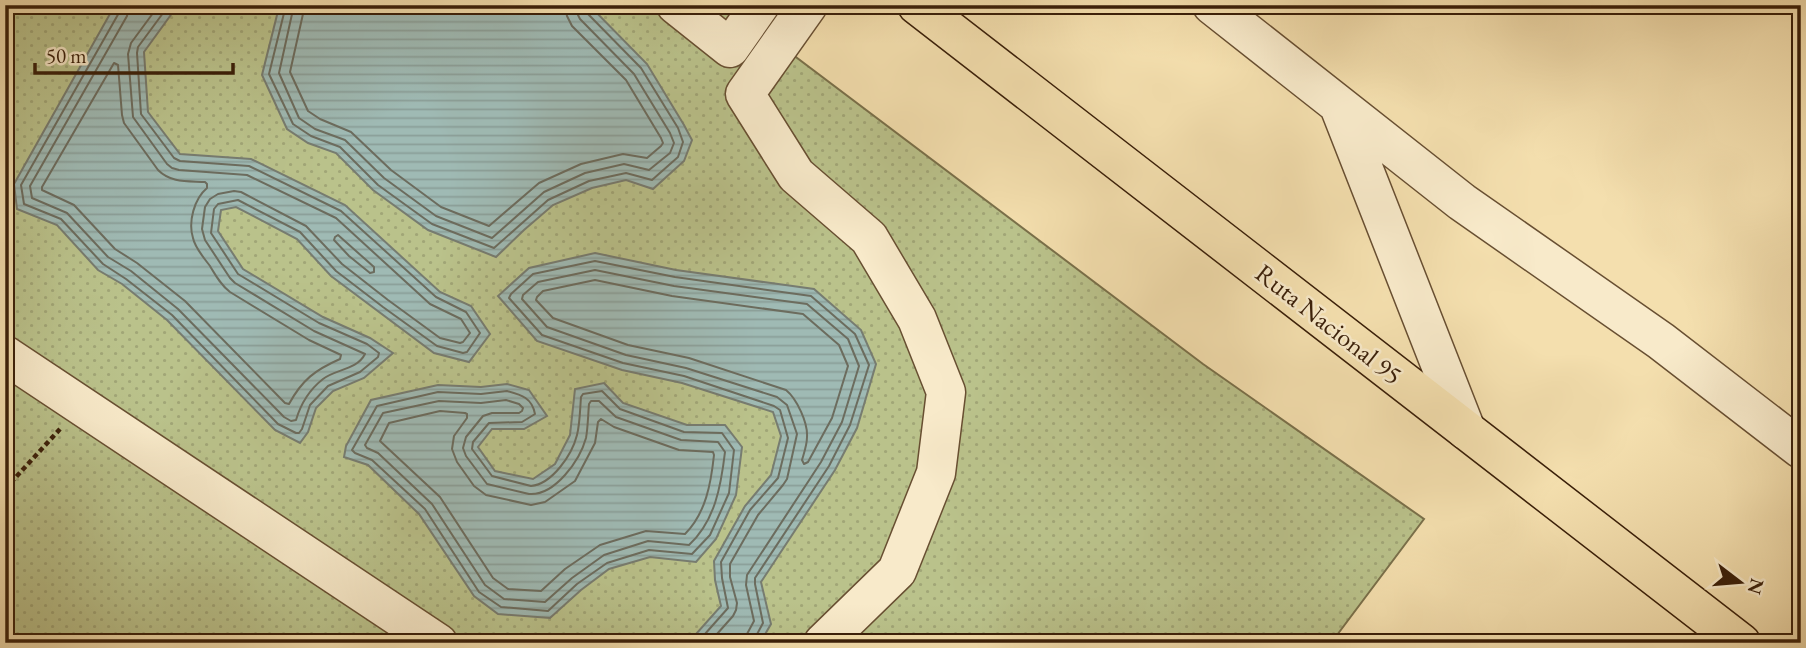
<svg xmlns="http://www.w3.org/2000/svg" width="1806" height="648" font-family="'EB Garamond',serif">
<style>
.park{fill:url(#park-dots);stroke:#7a704a;stroke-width:2}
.water{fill:url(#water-rules);stroke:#777c70;stroke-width:2}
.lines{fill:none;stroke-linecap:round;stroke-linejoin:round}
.shore{stroke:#6c6c5e;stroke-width:2}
.minor-casing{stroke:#684f32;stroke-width:41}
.major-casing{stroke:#3a1f09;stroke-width:41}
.path{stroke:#3a1f09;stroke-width:4.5;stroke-dasharray:5 3.5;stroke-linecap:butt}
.minor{stroke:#f8eaca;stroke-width:38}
.major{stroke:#f4dfae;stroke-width:38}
.labels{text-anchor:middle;stroke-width:5;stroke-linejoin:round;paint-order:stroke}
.street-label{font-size:26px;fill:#3a1f09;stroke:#f8eaca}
</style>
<defs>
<pattern id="park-dots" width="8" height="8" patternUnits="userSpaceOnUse" patternTransform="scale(1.75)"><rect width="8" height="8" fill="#bac28b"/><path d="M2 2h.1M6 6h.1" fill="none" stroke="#a1a677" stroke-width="1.8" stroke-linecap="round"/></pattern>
<pattern id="water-rules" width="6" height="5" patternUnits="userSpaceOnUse" patternTransform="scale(1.75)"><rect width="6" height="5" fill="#9fbab4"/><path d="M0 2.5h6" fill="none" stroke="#8a9f99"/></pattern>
</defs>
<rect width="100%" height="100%" fill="#f4dfae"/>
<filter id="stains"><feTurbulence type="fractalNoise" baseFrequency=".00286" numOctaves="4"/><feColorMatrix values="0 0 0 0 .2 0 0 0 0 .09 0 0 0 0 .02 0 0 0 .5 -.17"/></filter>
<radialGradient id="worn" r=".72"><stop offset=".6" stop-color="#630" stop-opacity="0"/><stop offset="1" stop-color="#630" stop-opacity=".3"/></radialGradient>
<path class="park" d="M 5,5 L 727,5 L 1203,364 L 1424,519 L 1331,643 L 5,643 Z"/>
<path class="water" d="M 115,5 L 178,5 L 144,52 L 148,112 L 180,154 L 251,159 L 345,205 L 440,292 L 471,306 L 490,334 L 469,362 L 434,353 L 331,276 L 297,239 L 236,207 L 221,210 L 218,231 L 243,269 L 323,317 L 370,338 L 393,353 L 364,378 L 333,391 L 316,408 L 308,432 L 300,443 L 275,430 L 167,320 L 122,284 L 98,270 L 57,225 L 17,209 L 14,184 Z
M 283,5 L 423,5 L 428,8 L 460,8 L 464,5 L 589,5 L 647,64 L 684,125 L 692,140 L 684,161 L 653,189 L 626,180 L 592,188 L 553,205 L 524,230 L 496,257 L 428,230 L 373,190 L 336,153 L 308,143 L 287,129 L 262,75 L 279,7 Z
M 595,253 L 676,270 L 814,289 L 861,330 L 876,364 L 857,428 L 835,470 L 761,582 L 771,624 L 760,643 L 688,643 L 721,606 L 715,580 L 714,561 L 745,506 L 771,475 L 781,436 L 773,412 L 682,383 L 622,370 L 537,341 L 498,296 L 529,268 Z
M 604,383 L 623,403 L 687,425 L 725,425 L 742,447 L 736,495 L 716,539 L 696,562 L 650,557 L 609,569 L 581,590 L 550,618 L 498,614 L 474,596 L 419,514 L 368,465 L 344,457 L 346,446 L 371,400 L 438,385 L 481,387 L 507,384 L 529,390 L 547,416 L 524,429 L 492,429 L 478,447 L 495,471 L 533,479 L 555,464 L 570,435 L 575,389 Z"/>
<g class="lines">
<path class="shore" d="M 121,5 L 120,11 L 21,185 L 24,204 L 61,219 L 103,264 L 126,279 L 172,315 L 278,424 L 296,433 L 299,433 L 302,429 L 310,405 L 328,386 L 360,372 L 378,357 L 379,353 L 367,344 L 319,323 L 238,274 L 211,233 L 214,209 L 218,204 L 238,200 L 300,232 L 336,271 L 383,307 L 437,346 L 463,353 L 467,352 L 480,333 L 466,312 L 436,297 L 341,211 L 249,166 L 180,161 L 174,158 L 141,114 L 137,53 L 138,47 L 169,5
M 129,5 L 127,16 L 30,186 L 32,198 L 67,213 L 108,257 L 131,271 L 178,309 L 284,417 L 291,421 L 296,420 C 301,403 309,390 323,379 C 336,369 357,370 365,354 L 314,331 L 235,283 L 230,278 L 205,240 L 202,229 L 205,207 L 210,199 L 218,194 L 234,191 L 241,192 L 306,226 L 342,264 L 388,300 L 440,338 L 460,343 L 463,342 L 470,333 L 461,319 L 430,304 L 336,218 L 247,175 L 179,170 L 172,168 L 167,164 L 133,117 L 128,54 L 131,43 L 159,5
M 286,5 L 269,74 L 293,124 L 311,136 L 340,147 L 378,185 L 432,224 L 494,248 L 548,200 L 589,181 L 626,173 L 652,180 L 678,157 L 683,142 L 678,128 L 641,68 L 587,13 L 584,5
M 294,5 L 279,73 L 299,118 L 315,129 L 345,140 L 384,178 L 436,216 L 492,238 L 544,192 L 585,173 L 624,164 L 649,170 L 670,153 L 674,143 L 670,133 L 634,74 L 580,19 L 577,13 L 576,5
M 305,5 L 290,72 L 308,111 L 320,119 L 351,132 L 391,170 L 441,207 L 489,226 L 539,183 L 581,164 L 623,154 L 647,158 L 661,146 L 663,143 L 661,138 L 626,80 L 572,26 L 567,16 L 565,5
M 114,63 L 118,65 L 122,115 L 124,123 L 158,170 C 171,183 187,181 205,182 L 207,184 L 207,188 C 194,199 188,222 193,238 C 195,248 204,258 210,266 C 216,276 221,285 230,292 L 309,340 L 341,355 L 340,359 C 315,370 302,380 289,404 L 285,403 L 185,301 L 137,263 L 115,249 L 74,205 L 42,190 L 42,187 Z
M 338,235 L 374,267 L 374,272 L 370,273 L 349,256 L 334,240 L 335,237 Z
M 595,280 L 672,296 L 803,314 L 839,345 L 848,366 L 832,418 L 808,462 L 804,464 L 802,460 C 804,453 807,445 807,437 C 808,423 797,399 786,390 L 689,358 L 628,345 L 553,318 L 536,300 L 537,297 L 543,291 Z
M 507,391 C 522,395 532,398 535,414 L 522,422 L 489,423 L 473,442 L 472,449 L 492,476 L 531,486 C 552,484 572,455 577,435 C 580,423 580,409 581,397 L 583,394 L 602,391 L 620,409 L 684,432 L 722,433 L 734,450 L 729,493 L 710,535 L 692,554 L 649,550 L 607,563 L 577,584 L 548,611 L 501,607 L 479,592 L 425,509 L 372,460 L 355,453 L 352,450 L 377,406 L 438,392 L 481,394 Z
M 506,400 L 519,404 L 523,408 L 522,411 L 519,413 L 492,413 L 483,416 L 466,437 L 463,448 L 466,456 L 487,484 L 529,494 C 555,496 580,460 586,438 C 588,427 588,415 589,404 L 591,401 L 599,401 L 616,417 L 681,440 L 718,442 L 725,452 C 721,486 715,521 689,545 L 648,541 L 604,555 L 572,578 L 545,602 L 504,599 L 485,585 L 432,504 L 378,453 L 367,448 L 365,445 L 383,413 L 439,401 L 481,403 Z
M 440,411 L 465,413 L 467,414 L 467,418 L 454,436 L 452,449 L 457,462 L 474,486 L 486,495 L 531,505 L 545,502 L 575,481 L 595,443 L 598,422 L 601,419 L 614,427 L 679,450 L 713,452 L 714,455 C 711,483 706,513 685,534 L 646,531 L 600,545 L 565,569 L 541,591 L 508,589 L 493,578 L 440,497 L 380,441 L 389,423 Z
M 697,643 L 728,608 L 722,578 L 721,562 L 750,510 L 778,478 L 788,438 L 780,410 L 774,406 L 684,376 L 623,363 L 542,335 L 509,298 L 511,294 L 533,274 L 595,261 L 675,277 L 811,296 L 855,334 L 869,365 L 850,425 L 829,466 L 755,578 L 755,584 L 763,623 L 755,638 L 754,643
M 709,643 L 733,616 L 736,610 L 737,603 L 730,577 L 730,564 L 758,515 L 783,485 L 787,479 L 797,434 L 787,405 L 777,397 L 686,368 L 626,355 L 547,327 L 522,299 L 523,295 L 538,282 L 595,270 L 674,286 L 807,304 L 848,339 L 859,366 L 842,422 L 821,462 L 747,575 L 746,585 L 754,621 L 747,634 L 746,643"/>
<defs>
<path id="minor" d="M 676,5 L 730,48 L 760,5
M 808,5 L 745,94 L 796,175 L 869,238 L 917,319 L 946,392 L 936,473 L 897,571 L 823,643
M 1212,5 L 1462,202 L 1661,341 L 1801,449
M 1339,106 L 1466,430
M 5,355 L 438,643"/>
<path id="major" d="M 917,5 L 1741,643"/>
</defs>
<use href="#minor" class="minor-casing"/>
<use href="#major" class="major-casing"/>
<path class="path" d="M 5,489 L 60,429"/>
<use href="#minor" class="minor"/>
<use href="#major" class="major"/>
</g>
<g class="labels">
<g class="street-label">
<text transform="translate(1329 324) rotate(38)" y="9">Ruta Nacional 95</text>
</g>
</g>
<rect width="1806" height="648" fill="none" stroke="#f4dfae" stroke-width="28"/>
<rect x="7" y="7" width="1792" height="634" fill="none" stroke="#3a1f09" stroke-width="3.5"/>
<rect x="14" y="14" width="1778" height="620" fill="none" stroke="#3a1f09" stroke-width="2"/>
<g transform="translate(1740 582) rotate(106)" stroke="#f8eaca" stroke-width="5" paint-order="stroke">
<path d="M0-5L12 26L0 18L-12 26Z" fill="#3a1f09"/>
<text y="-10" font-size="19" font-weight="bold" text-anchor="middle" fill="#3a1f09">N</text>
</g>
<path d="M35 63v10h198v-10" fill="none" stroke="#3a1f09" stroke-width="3.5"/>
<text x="46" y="63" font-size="21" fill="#3a1f09" stroke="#f8eaca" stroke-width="5" paint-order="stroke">50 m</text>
<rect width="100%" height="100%" filter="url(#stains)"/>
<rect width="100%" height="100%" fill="url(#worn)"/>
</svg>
